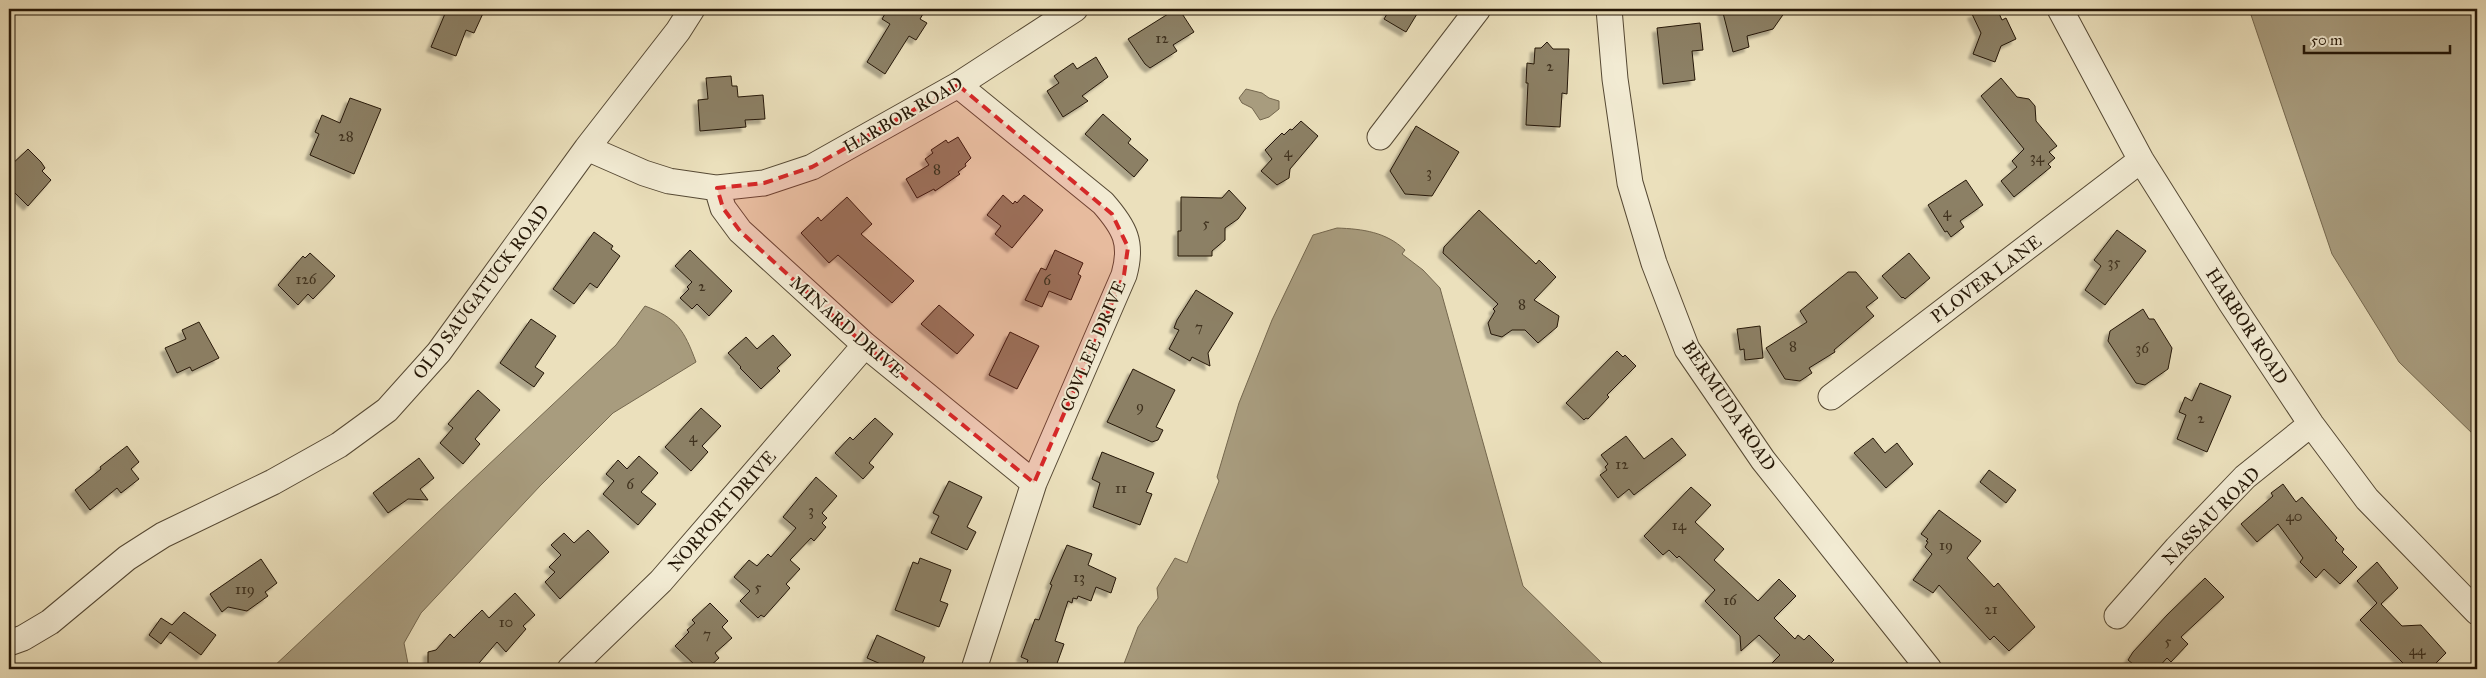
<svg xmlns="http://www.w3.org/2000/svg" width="2486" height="678" font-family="'IM FELL Great Primer',serif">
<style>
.water{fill:#a89c7e;stroke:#74674e}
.building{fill:#8c8065;stroke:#251707;filter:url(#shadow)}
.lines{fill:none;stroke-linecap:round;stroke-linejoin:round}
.minor-casing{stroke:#564934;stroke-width:27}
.minor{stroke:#f2ebd3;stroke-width:25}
.marked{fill:#d62828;fill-opacity:0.2;stroke:#d62828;stroke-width:4;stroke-dasharray:10 6;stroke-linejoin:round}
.labels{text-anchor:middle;stroke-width:4;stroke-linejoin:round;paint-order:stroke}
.number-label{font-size:15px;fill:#3f311e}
.street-label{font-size:18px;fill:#251707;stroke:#f2ebd3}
</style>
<defs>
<filter id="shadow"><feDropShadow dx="-4.5" dy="4.5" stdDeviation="1" flood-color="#0004"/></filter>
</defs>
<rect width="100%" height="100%" fill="#ebe0bc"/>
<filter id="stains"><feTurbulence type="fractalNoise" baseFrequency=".004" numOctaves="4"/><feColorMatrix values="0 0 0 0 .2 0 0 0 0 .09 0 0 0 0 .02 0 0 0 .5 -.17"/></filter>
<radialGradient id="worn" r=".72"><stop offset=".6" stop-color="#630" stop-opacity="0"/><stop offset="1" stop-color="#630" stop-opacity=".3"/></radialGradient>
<path class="water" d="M 2249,9 L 2477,9 L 2477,438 L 2399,362 L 2332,254 Z
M 1246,89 L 1262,93 L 1269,98 L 1279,101 L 1279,109 L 1269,117 L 1260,120 L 1252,108 L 1242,103 L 1239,98 Z
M 1337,228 C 1363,229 1386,232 1405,250 L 1402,254 L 1423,270 L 1440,288 L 1523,586 L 1608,669 L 1122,669 L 1138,627 L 1158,598 L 1157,588 L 1175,558 L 1187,563 L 1219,481 L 1217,477 L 1239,403 L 1272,320 L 1313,235 Z
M 645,306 C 677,318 684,330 696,362 L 613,413 L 540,486 L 421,613 L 404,643 L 409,669 L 271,669 L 616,345 Z"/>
<path class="building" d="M 447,9 L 485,9 L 474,33 L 466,30 L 456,56 L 431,47 Z
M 888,9 L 926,9 L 920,19 L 927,23 L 916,40 L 909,36 L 885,74 L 867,62 L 890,24 L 882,19 Z
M 1176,9 L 1179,9 L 1194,32 L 1173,45 L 1177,51 L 1150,68 L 1145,64 L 1128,39 Z
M 1390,9 L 1420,9 L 1406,32 L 1384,19 Z
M 1722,9 L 1787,9 L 1773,29 L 1747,36 L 1749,47 L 1733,52 Z
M 1984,9 L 1997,9 L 2002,20 L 2006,18 L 2016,39 L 2001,46 L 1995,62 L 1973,54 L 1981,33 L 1972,14 Z
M 1700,23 L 1703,50 L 1692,51 L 1695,80 L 1663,84 L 1657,28 Z
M 1547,42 L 1553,49 L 1569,49 L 1567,94 L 1562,93 L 1560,127 L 1526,125 L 1528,83 L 1526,83 L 1527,63 L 1534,64 L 1535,48 L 1541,48 Z
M 1096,57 L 1108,77 L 1082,96 L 1088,101 L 1063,117 L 1047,91 L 1059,83 L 1054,76 L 1073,63 L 1077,69 Z
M 731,76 L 732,86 L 737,86 L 738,97 L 763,95 L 765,119 L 745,120 L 746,127 L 700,131 L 698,100 L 708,99 L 706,78 Z
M 2001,78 L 2017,97 L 2029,99 L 2035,106 L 2036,121 L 2057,146 L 2049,152 L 2055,158 L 2048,164 L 2051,167 L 2014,197 L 2001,181 L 2017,167 L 2012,161 L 2024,149 L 1981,96 Z
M 350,98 L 381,109 L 354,174 L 310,155 L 319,134 L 315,132 L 322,115 L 340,123 Z
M 1103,114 L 1131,139 L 1128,143 L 1148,160 L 1134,177 L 1085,134 Z
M 1301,121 L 1318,136 L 1290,169 L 1289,178 L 1277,185 L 1261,171 L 1272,159 L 1265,150 L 1282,133 L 1284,135 L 1290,129 L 1292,130 Z
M 1416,126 L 1459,152 L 1432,196 L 1405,194 L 1390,171 Z
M 958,137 L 971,158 L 965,164 L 966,166 L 958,172 L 960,174 L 935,191 L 934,189 L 917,198 L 906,179 L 929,165 L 925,159 L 933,153 L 931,150 L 946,140 L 948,143 Z
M 28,149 L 41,162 L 45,168 L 42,171 L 51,180 L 28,206 L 9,187 L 9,167 Z
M 1966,180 L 1983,205 L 1960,221 L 1964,227 L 1951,237 L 1947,231 L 1945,232 L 1928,205 Z
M 1229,190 L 1246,208 L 1238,219 L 1225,228 L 1225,240 L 1212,251 L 1212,256 L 1178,256 L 1178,231 L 1181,231 L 1181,197 L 1222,198 Z
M 1003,195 L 1013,204 L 1015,201 L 1017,203 L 1024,195 L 1043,210 L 1012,248 L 995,234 L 1001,226 L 987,215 Z
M 847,197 L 872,224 L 861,234 L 914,281 L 892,303 L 838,255 L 829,263 L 801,233 L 818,217 L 821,221 Z
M 1479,210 L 1536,264 L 1539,260 L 1556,277 L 1534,300 L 1559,316 L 1557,327 L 1538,343 L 1525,330 L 1512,330 L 1502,337 L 1491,334 L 1488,323 L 1495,311 L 1493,309 L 1498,304 L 1443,253 L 1444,247 Z
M 2117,230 L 2146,251 L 2105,305 L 2085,290 L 2101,266 L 2094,260 Z
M 594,232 L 613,246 L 611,249 L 620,256 L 597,288 L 590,283 L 574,304 L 553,289 Z
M 690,250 L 732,291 L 709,316 L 697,304 L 692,309 L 680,298 L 689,289 L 687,287 L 692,282 L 675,266 Z
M 1055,250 L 1083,263 L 1078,274 L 1081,276 L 1071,300 L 1049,291 L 1042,307 L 1025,300 L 1041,268 L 1046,270 Z
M 310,253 L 335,276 L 313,299 L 308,294 L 298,305 L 278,285 L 303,256 L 305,258 Z
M 1909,253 L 1930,278 L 1905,299 L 1903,297 L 1902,298 L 1882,276 Z
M 1848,272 L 1856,272 L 1878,298 L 1866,307 L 1874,316 L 1834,350 L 1835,352 L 1809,368 L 1812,373 L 1800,381 L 1785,379 L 1766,348 L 1807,322 L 1800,311 Z
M 1196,290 L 1233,313 L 1208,353 L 1210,366 L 1192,357 L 1190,361 L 1169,349 L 1179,330 L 1174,328 L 1177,320 Z
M 939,305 L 974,335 L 957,354 L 921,324 Z
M 2143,309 L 2149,319 L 2154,319 L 2172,348 L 2168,369 L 2145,385 L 2136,383 L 2108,341 L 2110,331 Z
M 531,319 L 556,336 L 535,367 L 544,373 L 534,387 L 500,363 Z
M 199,322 L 219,358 L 192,371 L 190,367 L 177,373 L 165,348 L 186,339 L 182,330 Z
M 1760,326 L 1763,358 L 1745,360 L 1744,349 L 1740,350 L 1737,329 Z
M 1010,332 L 1039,346 L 1017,389 L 989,375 Z
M 773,335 L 791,355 L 777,368 L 780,371 L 761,389 L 740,368 L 741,367 L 728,353 L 746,337 L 757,349 Z
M 1617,351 L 1623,357 L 1625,355 L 1636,366 L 1607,395 L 1609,397 L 1588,419 L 1586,418 L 1584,420 L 1566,403 Z
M 1133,369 L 1175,390 L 1156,427 L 1163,430 L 1158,440 L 1152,442 L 1107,422 Z
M 2200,383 L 2231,396 L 2207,452 L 2177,439 L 2186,415 L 2179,412 L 2185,397 L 2192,401 Z
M 478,390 L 500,410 L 475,439 L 480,444 L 463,464 L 440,443 L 453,428 L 448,424 Z
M 701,408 L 721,426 L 702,446 L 708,452 L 691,471 L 665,447 Z
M 875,418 L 893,434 L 869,463 L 874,467 L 863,479 L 835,453 L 850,437 L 853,440 Z
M 1626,436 L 1644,459 L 1672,438 L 1686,455 L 1634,495 L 1629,489 L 1618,498 L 1600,475 L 1607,470 L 1605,467 L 1608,464 L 1601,455 Z
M 1873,438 L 1885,453 L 1897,443 L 1913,464 L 1886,488 L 1854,453 Z
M 127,446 L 139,462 L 131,469 L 139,479 L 121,493 L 117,488 L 90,510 L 75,490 L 101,469 L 100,467 Z
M 1102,452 L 1154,473 L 1146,492 L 1152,494 L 1140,525 L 1093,507 L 1100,483 L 1092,479 Z
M 639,456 L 658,473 L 641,492 L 656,504 L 638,525 L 603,494 L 614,481 L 606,474 L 618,460 L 627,469 Z
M 419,458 L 434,478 L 420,489 L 428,500 L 408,499 L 388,513 L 373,493 Z
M 1989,470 L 2016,490 L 2006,503 L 1980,482 Z
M 816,477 L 837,496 L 822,513 L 827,518 L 822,523 L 826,527 L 814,541 L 811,538 L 790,560 L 800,569 L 786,584 L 790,588 L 764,617 L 761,615 L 758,618 L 740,601 L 750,591 L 734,577 L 749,560 L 757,566 L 768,554 L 771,557 L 796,528 L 783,517 Z
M 949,481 L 982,497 L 967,527 L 976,532 L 967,550 L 931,533 L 939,516 L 933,513 Z
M 2283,484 L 2296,502 L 2302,497 L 2337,538 L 2335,540 L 2344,549 L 2342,552 L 2357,567 L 2340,584 L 2324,569 L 2316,578 L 2300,562 L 2303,558 L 2278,524 L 2257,542 L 2241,524 L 2273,496 L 2271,493 Z
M 1691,487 L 1711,505 L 1695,522 L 1724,549 L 1714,560 L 1758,601 L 1779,579 L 1796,596 L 1774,618 L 1795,639 L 1798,635 L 1804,640 L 1809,635 L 1834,660 L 1825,669 L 1766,669 L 1780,655 L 1759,635 L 1741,651 L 1740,636 L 1705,601 L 1715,590 L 1679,556 L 1677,558 L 1669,550 L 1663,555 L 1644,536 Z
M 1939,510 L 1981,541 L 1967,558 L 1994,587 L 1998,583 L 2035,627 L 2009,651 L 1994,636 L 1990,640 L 1939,585 L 1933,593 L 1913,580 L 1932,554 L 1925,547 L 1928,542 L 1926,541 L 1928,539 L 1921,534 Z
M 588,530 L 609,552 L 560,599 L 545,582 L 555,572 L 549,567 L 561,555 L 551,545 L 564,533 L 574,543 Z
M 1067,545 L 1092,554 L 1088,565 L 1116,578 L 1111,593 L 1096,587 L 1091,601 L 1078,596 L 1077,599 L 1073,598 L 1072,603 L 1068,601 L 1055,641 L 1064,644 L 1055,669 L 1025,669 L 1028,660 L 1021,657 L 1035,619 L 1039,620 L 1052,585 L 1050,584 Z
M 920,558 L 951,570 L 940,601 L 948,604 L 939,627 L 895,610 L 913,562 L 918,564 Z
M 261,559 L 277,583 L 265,592 L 268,596 L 247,611 L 228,607 L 222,612 L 210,594 Z
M 2377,562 L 2398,588 L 2381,604 L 2402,626 L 2421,625 L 2446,653 L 2430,669 L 2409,669 L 2360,620 L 2377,603 L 2357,581 Z
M 2205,578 L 2224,597 L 2181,637 L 2188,644 L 2171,662 L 2167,658 L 2157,669 L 2139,669 L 2128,660 L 2133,652 L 2167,615 Z
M 515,593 L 535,615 L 523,626 L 526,629 L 506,652 L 497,642 L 474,669 L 428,669 L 428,652 L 436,650 L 450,634 L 454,638 L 482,610 L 489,618 Z
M 710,603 L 728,621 L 722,627 L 732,638 L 715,653 L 719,658 L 707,669 L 699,669 L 675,646 L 689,632 L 687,630 L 695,623 L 692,620 Z
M 184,612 L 216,635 L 201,655 L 170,632 L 161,644 L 149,635 L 161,618 L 172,625 Z
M 877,635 L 925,657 L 920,669 L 892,669 L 867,658 Z"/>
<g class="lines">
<defs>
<path id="minor" d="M 1609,9 L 1615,79 L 1630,183 L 1654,263 L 1687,349 L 1763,460 L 1929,669
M 2060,9 L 2141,160 L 2231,303 L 2311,424 L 2367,499 L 2477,612
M 958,85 L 1103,203 C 1125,228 1133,243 1124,275 L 1034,483 L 974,669
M 1380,137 L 1478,9
M 587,148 L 644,173 L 669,181 L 717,188 L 723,208 L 740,231 L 865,345 L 1034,483
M 717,188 L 764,183 L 812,167 L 958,85 L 1075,9
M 1831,397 L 2141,160
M 2117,616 L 2177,548 L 2245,477 L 2311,424
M 9,643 L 23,638 L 50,622 L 127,558 L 163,535 L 273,482 L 339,445 L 387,410 L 439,352 L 587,148 L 678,31 L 692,9
M 570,669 L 661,581 L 865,345"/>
</defs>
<use href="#minor" class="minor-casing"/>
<use href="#minor" class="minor"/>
</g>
<path class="marked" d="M 958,85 L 1112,214 L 1128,247 L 1124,275 L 1034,483 L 865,345 L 740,231 L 723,208 L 717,188 L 764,183 L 812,167 Z"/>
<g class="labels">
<g class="number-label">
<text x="1162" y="43">12</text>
<text x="1550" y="71">2</text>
<text x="346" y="141">28</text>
<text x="1288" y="157">4</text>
<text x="2037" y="162">34</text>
<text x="937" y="174">8</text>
<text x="1429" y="177">3</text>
<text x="1947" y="217">4</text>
<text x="1206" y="228">5</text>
<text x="2114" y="267">35</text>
<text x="306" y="284">126</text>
<text x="1047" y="285">6</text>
<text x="702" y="291">2</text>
<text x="1522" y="309">8</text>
<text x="1199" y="332">7</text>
<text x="1793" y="351">8</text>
<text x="2142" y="353">36</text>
<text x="1140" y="411">9</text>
<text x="2201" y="423">2</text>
<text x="693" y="442">4</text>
<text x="1622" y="469">12</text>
<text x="630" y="489">6</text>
<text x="1121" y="493">11</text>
<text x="811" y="515">3</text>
<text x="2294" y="521">40</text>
<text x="1679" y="530">14</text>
<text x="1946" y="550">19</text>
<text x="1079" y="582">13</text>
<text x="758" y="592">5</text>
<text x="245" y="594">119</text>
<text x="1730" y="605">16</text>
<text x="1991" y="614">21</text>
<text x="506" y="627">10</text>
<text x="707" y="639">7</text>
<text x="2168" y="646">5</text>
<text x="2417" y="655">44</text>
</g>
<g class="street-label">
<text transform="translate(903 115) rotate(-30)" y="6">HARBOR ROAD</text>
<text transform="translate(1986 279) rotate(-37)" y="6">PLOVER LANE</text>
<text transform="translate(481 292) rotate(-53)" y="6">OLD SAUGATUCK ROAD</text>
<text transform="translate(2247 326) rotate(57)" y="6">HARBOR ROAD</text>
<text transform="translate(847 327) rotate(41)" y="6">MINARD DRIVE</text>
<text transform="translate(1093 346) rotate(-67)" y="6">COVLEE DRIVE</text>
<text transform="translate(1729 406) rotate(56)" y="6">BERMUDA ROAD</text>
<text transform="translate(722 511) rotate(-49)" y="6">NORPORT DRIVE</text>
<text transform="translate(2211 516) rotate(-45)" y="6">NASSAU ROAD</text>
</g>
</g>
<rect width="2486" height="678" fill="none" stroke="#ebe0bc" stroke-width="30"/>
<rect x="10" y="10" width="2466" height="658" fill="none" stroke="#251707" stroke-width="2.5"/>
<rect x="15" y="15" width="2456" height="648" fill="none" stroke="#251707"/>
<path d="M2304 45v8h146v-8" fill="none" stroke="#251707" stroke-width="2.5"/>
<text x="2311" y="45" font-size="15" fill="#251707" stroke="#f2ebd3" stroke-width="4" paint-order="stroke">50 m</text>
<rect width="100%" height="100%" filter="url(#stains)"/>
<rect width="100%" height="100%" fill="url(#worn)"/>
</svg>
